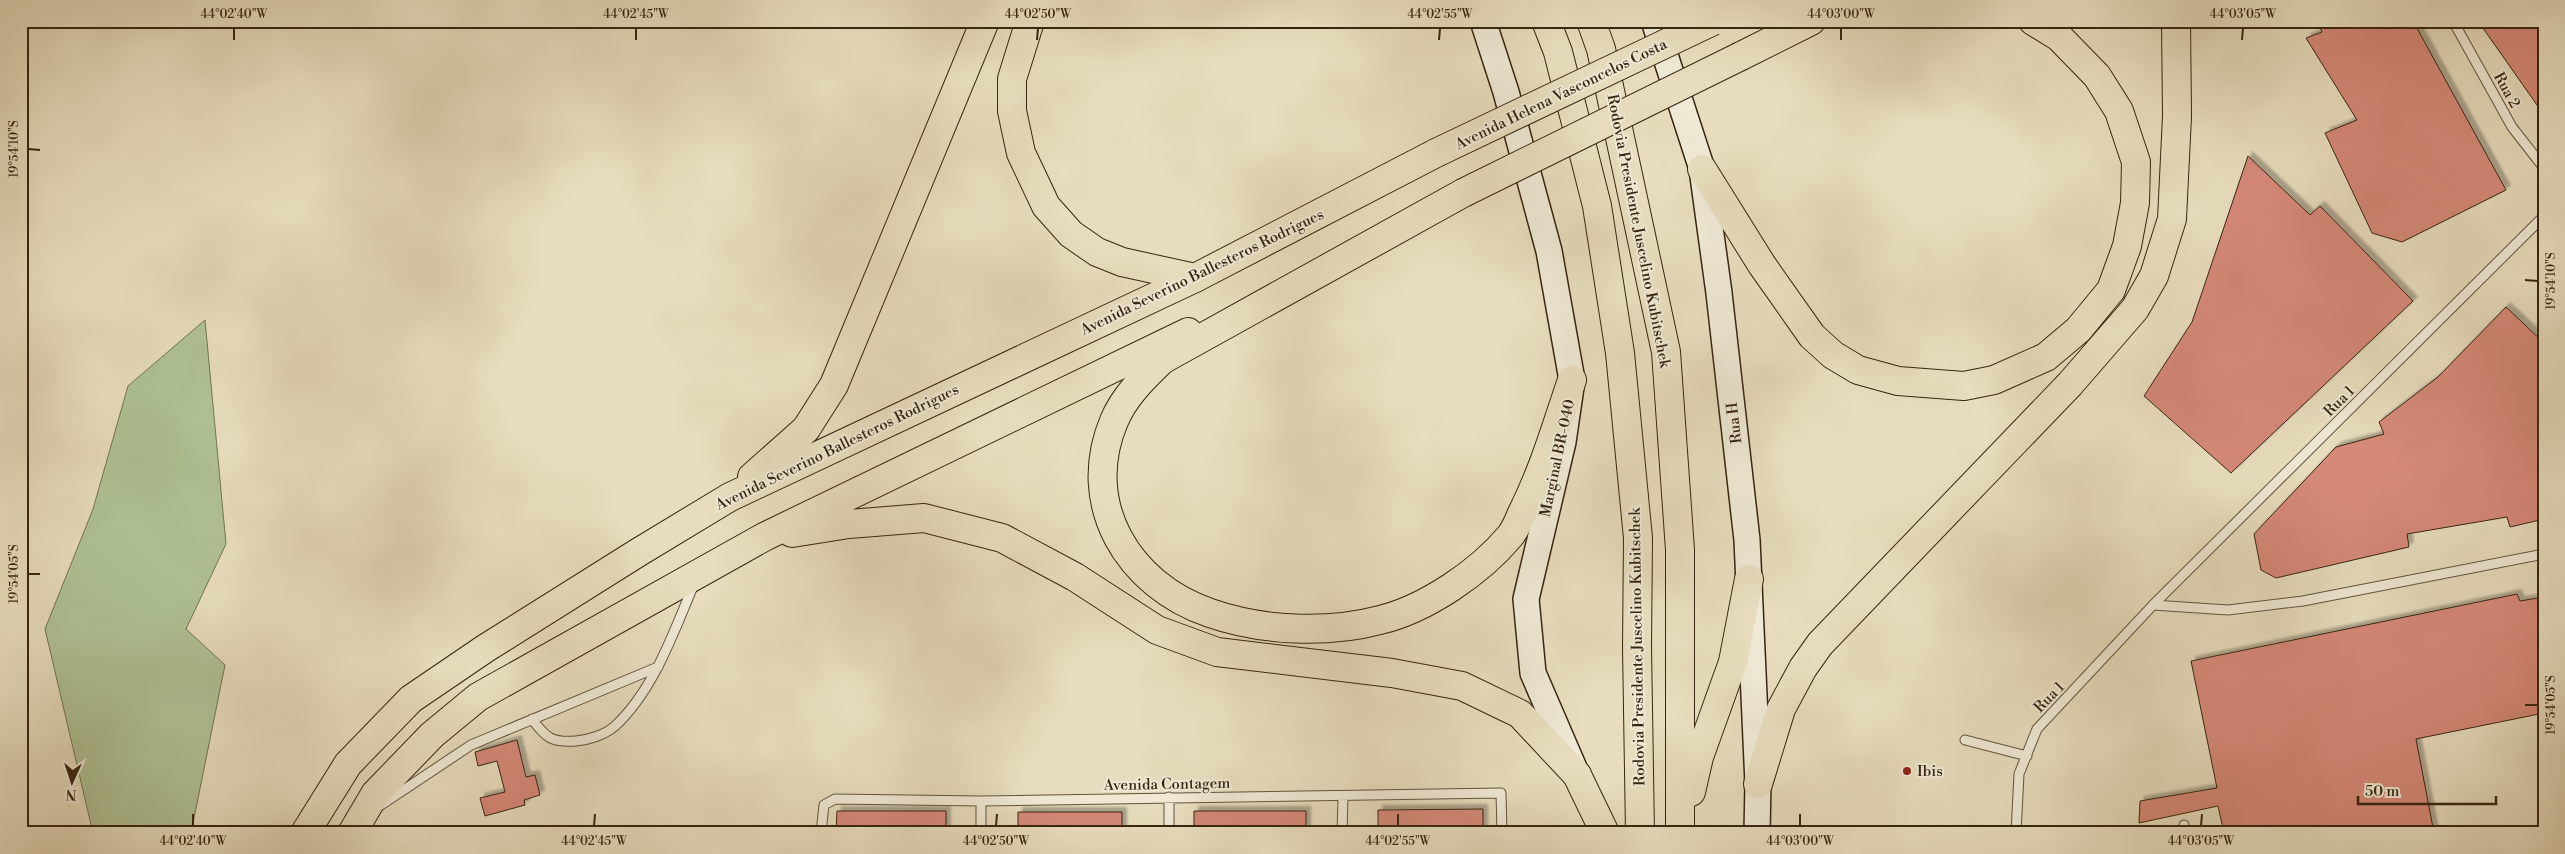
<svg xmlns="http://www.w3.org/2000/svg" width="2565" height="854" font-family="'Libre Bodoni',serif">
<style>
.green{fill:#afc296;stroke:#737453}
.building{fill:#d68979;stroke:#372510;filter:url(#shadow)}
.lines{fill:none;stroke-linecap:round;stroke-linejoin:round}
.lane-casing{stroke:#63533c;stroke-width:11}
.secondary-casing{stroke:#372510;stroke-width:28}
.primary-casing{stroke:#372510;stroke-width:30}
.highway-casing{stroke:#372510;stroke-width:30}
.lane{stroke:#efe9d5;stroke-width:9}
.secondary{stroke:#efe9d5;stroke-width:25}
.primary{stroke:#e7ddbe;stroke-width:28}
.highway{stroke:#e7ddbe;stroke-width:28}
.highway-bridge-casing{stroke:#372510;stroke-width:30;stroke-linecap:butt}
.highway-bridge{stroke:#e7ddbe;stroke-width:28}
.ticks{fill:none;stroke:#372510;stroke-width:2}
.poi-dot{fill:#8f2418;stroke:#efe9d5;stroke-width:2}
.labels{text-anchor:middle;stroke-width:4;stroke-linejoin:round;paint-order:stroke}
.street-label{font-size:15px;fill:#372510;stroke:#efe9d5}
.poi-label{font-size:15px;fill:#372510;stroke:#efe9d5;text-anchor:start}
.neatline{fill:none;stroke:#372510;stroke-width:2}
.ticks-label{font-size:12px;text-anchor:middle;fill:#372510}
</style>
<defs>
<filter id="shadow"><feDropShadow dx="4.5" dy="-4.5" stdDeviation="1" flood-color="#0004"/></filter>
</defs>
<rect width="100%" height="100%" fill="#e7ddbe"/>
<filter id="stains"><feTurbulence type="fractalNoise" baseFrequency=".004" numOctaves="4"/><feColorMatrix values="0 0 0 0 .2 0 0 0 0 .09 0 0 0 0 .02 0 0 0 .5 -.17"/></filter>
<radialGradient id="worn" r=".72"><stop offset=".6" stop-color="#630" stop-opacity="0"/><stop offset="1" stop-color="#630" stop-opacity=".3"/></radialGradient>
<path class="green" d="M 205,320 L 226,544 L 186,629 L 225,665 L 191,833 L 93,833 L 45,629 L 93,509 L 128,386 Z"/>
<path class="building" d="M 2317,21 L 2413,21 L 2506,190 L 2402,242 L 2372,233 L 2325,133 L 2357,120 L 2306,38 L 2322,32 Z
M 2478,21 L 2544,21 L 2544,115 Z
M 2248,156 L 2310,215 L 2320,206 L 2413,301 L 2231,473 L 2144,396 L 2192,322 Z
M 2506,307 L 2544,343 L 2544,519 L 2510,527 L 2507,517 L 2407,534 L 2409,547 L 2276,578 L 2261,570 L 2254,534 L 2336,447 L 2384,434 L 2379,422 L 2438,377 Z
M 2517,594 L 2520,601 L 2544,597 L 2544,713 L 2416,739 L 2434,833 L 2224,833 L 2218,806 L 2139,823 L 2140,801 L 2217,788 L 2191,661 Z
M 517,740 L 526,777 L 535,775 L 540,795 L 524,800 L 525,805 L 485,816 L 480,798 L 505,792 L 497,761 L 478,766 L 475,752 Z
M 1483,809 L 1483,833 L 1378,833 L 1378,810 Z
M 837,811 L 946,811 L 946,833 L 836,833 Z
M 1194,811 L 1306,811 L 1306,833 L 1194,833 Z
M 1018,812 L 1122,812 L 1122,833 L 1018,833 Z"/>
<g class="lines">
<defs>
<path id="lane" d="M 2453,21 L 2512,127 L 2544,168
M 2153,605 L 2228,610 L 2303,601 L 2544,554
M 532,719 C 546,738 552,743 576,741 C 588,740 605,735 615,726 C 654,690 674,631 694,584
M 1965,740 L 2027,756
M 378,807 L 471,745 L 658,667
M 821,833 L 824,805 L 835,799 L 981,801 L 1501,793 L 1502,833
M 981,833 L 981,801
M 1169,833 L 1169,797
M 1342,833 L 1343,797
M 2016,833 L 2019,774 L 2037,729 L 2153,605 L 2544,216
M 2183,833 L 2184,825"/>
<path id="secondary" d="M 1483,21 L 1506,92 L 1549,251 L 1572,380 L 1563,442 L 1526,599 L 1533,673 L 1574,768
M 1654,21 L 1702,169 L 1719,293 L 1747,540 L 1758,784 L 1757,833"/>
<path id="primary" d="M 752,477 L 806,429 L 834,385 L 985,21
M 792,533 L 849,524 L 924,518 L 1002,538 L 1075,577 L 1157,630 L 1217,652 L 1392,673 L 1462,686 L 1520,714 L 1577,775
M 305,833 L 348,764 L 411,699 L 486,648 L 639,552 L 730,497 L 1195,278
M 352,833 L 375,794 L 432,735 L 478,697 L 764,537 L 1188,332"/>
<path id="highway" d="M 1030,21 L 1012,79 L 1012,111 L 1021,153 L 1046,206 L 1071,234 L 1097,252 L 1122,262 L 1195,278 L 1436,153
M 1546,21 L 1558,52 L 1597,206 L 1620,353 L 1638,538 L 1637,647 L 1640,833
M 1591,21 L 1601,49 L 1666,352 L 1680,550 L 1680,833
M 1741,56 L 1811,21
M 1702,169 L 1762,265 L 1812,336 L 1833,355 L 1858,370 L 1898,381 L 1964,386 L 1994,380 L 2046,357 L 2078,330 L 2111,290 L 2127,246 L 2135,203 L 2136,162 L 2119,111 L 2097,76 L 2059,37 L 2033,21
M 1463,193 L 1162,360 C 1143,378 1124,397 1114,421 C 1079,504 1128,585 1210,613 C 1262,631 1327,634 1380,620 C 1426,609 1480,572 1510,536 C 1516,529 1519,519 1523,511 C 1544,469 1557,424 1572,380
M 1577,775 L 1605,833
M 1758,784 L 1781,709 L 1803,668 L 1820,644 L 2070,384 L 2135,309 L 2154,276 L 2172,219 L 2177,116 L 2176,21
M 1691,792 L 1699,757 L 1733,662 L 1749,579"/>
</defs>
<use href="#lane" class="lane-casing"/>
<use href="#secondary" class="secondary-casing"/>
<use href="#primary" class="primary-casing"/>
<use href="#highway" class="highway-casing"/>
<use href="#lane" class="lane"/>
<use href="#secondary" class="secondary"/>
<use href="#primary" class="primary"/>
<use href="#highway" class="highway"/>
<defs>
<path id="highway-bridge" d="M 1436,153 L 1713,21
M 1463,193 L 1741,56"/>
</defs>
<use href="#highway-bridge" class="highway-bridge-casing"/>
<use href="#highway-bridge" class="highway-bridge"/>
</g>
<path class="ticks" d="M 234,40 L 234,28M 636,40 L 636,28M 1037,40 L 1038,28M 1439,40 L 1440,28M 1841,40 L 1841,28M 2242,40 L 2243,28M 28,149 L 40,150M 2525,280 L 2538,281M 28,574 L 40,574M 2525,705 L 2538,705M 193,826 L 193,814M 594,826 L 595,814M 996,826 L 997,814M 1398,826 L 1398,814M 1800,826 L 1800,814M 2201,826 L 2202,814"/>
<circle class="poi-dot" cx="1907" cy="771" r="5"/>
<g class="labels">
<g class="street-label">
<text transform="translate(2507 90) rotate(61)" y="5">Rua 2</text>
<text transform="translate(1561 94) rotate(-26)" y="5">Avenida Helena Vasconcelos Costa</text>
<text transform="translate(1639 231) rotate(79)" y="5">Rodovia Presidente Juscelino Kubitschek</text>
<text transform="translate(1202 272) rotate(-26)" y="5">Avenida Severino Ballesteros Rodrigues</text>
<text transform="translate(2339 401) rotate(-45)" y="5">Rua 1</text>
<text transform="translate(1734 423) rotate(-97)" y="5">Rua H</text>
<text transform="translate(837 447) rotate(-26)" y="5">Avenida Severino Ballesteros Rodrigues</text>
<text transform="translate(1557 458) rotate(-78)" y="5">Marginal BR-040</text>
<text transform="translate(1637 647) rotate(-91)" y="5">Rodovia Presidente Juscelino Kubitschek</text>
<text transform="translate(2049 697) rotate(-46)" y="5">Rua 1</text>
<text transform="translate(1167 784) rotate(-1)" y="5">Avenida Contagem</text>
</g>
<g class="poi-label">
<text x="1917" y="776">Ibis</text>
</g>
</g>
<rect width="2565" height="854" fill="none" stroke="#e7ddbe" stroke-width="55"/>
<g transform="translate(72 782) rotate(183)" stroke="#efe9d5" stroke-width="4" paint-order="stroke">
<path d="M0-4L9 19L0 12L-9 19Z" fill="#372510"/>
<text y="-8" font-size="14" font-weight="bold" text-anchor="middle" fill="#372510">N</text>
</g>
<path d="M2358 796v8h138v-8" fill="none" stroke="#372510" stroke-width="2.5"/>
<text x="2365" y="796" font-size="15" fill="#372510" stroke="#efe9d5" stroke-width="4" paint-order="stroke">50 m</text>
<rect x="28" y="28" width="2510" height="798" class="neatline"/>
<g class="ticks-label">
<text x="234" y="18">44°02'40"W</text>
<text x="636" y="18">44°02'45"W</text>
<text x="1038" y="18">44°02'50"W</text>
<text x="1440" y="18">44°02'55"W</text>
<text x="1841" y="18">44°03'00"W</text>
<text x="2243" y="18">44°03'05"W</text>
<text transform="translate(14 149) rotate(-90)" y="4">19°54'10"S</text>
<text transform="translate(2551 281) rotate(-90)" y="4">19°54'10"S</text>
<text transform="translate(14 574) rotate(-90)" y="4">19°54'05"S</text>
<text transform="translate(2551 705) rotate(-90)" y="4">19°54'05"S</text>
<text x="193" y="845">44°02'40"W</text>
<text x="594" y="845">44°02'45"W</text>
<text x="996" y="845">44°02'50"W</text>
<text x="1398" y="845">44°02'55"W</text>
<text x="1800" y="845">44°03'00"W</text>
<text x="2201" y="845">44°03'05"W</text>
</g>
<rect width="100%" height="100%" filter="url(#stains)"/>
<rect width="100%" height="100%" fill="url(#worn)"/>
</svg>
